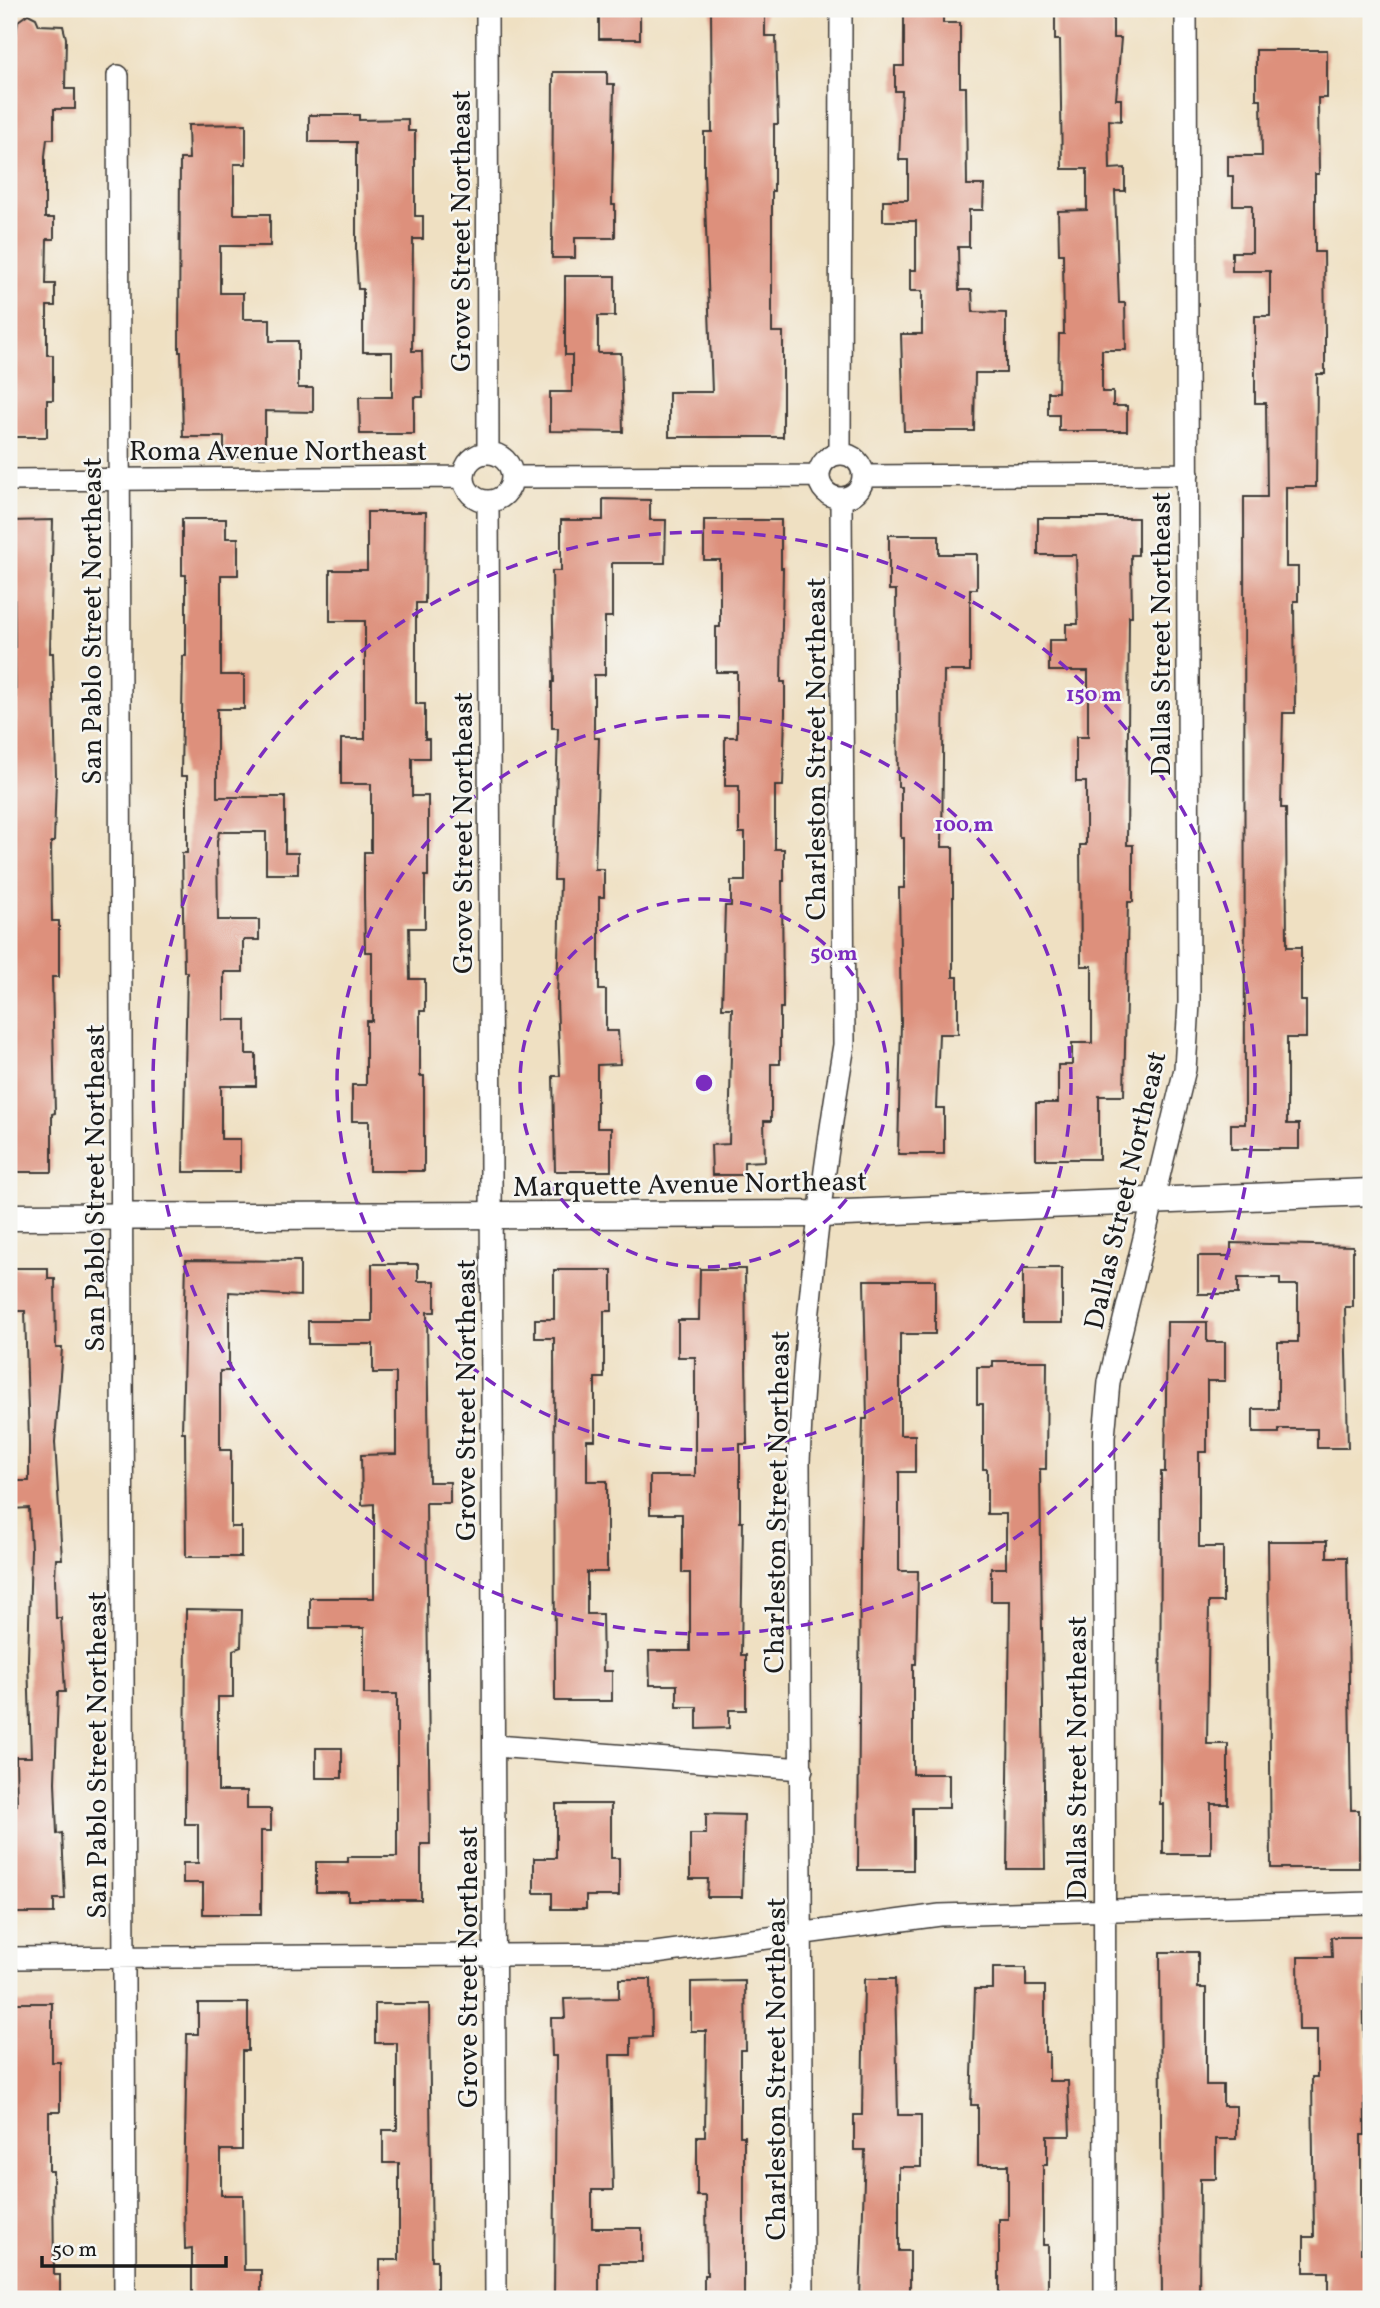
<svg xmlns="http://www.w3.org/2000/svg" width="1380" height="2308" font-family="Vollkorn,serif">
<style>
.building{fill:#dd907b}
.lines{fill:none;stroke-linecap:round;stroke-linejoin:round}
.minor-casing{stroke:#3c3935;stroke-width:24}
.tertiary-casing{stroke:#3c3935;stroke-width:29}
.minor{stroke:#fff;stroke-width:21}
.tertiary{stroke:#fff;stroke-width:26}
.ring{fill:none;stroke:#7b2cbf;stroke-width:3.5;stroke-dasharray:12 9}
.labels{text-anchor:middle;stroke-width:5;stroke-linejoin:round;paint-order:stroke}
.street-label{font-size:28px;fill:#1c1c1c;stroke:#f6f6f2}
.centre{fill:#7b2cbf;stroke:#f6f6f2;stroke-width:3.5}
.ring-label{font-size:21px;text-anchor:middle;font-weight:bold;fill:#7b2cbf;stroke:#f6f6f2;stroke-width:5;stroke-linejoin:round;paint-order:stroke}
</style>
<rect width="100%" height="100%" fill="#f6f6f2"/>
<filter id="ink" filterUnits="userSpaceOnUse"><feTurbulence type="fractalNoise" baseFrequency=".0143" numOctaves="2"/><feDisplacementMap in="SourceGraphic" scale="14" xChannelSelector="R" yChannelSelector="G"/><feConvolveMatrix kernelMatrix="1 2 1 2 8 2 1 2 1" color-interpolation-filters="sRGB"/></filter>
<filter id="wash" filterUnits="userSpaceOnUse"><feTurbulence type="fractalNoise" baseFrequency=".00686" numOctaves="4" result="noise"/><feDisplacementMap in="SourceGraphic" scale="28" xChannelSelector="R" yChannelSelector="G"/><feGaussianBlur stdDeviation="1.57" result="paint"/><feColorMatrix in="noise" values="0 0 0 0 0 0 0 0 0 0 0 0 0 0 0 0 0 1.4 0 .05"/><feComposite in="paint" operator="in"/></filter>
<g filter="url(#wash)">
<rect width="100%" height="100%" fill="#efe0c2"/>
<g id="blocks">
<path class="building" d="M 599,9 L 640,9 L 640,39 L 599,39 Z
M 711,9 L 765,9 L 765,36 L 776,36 L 778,124 L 774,124 L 774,191 L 772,191 L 772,332 L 783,332 L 783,437 L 669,437 L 669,392 L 712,392 L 704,173 L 704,132 L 712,132 Z
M 904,9 L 943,10 L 943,23 L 960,23 L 960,87 L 966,87 L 967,185 L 984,185 L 983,210 L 969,210 L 969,247 L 958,247 L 959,290 L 972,290 L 973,312 L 1006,313 L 1006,373 L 975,373 L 974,431 L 904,431 L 901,334 L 922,334 L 922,291 L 910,291 L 910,270 L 916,270 L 916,221 L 883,221 L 883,200 L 908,200 L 908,160 L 899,160 L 902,91 L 895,91 L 895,66 L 904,66 Z
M 1055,9 L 1113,9 L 1113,38 L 1121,38 L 1116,99 L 1121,99 L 1121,121 L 1109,120 L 1110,169 L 1125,168 L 1125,191 L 1115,191 L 1119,303 L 1125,303 L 1126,350 L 1102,350 L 1102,392 L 1113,392 L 1113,406 L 1127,406 L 1127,431 L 1059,431 L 1059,415 L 1048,415 L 1048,392 L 1058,392 L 1059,334 L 1064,334 L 1063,254 L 1059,254 L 1058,211 L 1087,210 L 1087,169 L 1062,169 L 1060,40 L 1055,40 Z
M 28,14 L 36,18 L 39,25 L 63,26 L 66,38 L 65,89 L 75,89 L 75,109 L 54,109 L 54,139 L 47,139 L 45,156 L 45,218 L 54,218 L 54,239 L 47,239 L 46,284 L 55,284 L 55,306 L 47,306 L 47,355 L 53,355 L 53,400 L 47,400 L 47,437 L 9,437 L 9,35 L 16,35 L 18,21 Z
M 1256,50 L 1327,50 L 1327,98 L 1318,98 L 1319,174 L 1315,174 L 1315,252 L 1324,252 L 1325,333 L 1325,374 L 1317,374 L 1316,487 L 1286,487 L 1286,567 L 1298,567 L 1298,601 L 1294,601 L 1295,713 L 1283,713 L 1281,808 L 1286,808 L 1287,947 L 1301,947 L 1301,1001 L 1306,1001 L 1306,1038 L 1287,1038 L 1287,1124 L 1299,1124 L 1299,1149 L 1231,1149 L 1231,1124 L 1245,1124 L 1244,497 L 1267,497 L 1266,403 L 1255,403 L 1255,316 L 1270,316 L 1270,271 L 1232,271 L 1232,252 L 1252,252 L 1252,205 L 1233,205 L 1233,176 L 1228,176 L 1228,156 L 1262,156 L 1261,99 L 1256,99 Z
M 553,72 L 607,72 L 607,84 L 614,84 L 612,205 L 615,205 L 615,238 L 575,238 L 575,258 L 552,258 Z
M 309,115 L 359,115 L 359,120 L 408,119 L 408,131 L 415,131 L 415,216 L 423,216 L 423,239 L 413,239 L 412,351 L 422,351 L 423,397 L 414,397 L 414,434 L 360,434 L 359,397 L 392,397 L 392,352 L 363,352 L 363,289 L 358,289 L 356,252 L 356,142 L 309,142 Z
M 246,124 L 246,164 L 234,164 L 234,214 L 270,214 L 270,246 L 220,246 L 220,293 L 243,293 L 243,319 L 270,319 L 270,341 L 298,341 L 298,388 L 313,388 L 313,412 L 265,411 L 265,457 L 224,457 L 224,437 L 183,437 L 181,352 L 179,352 L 180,159 L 189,159 L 188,125 Z
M 565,276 L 615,276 L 615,316 L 598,316 L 598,353 L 621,353 L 623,432 L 550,431 L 550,392 L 572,392 L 572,355 L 565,355 Z
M 603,499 L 650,500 L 650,520 L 666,520 L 665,563 L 612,563 L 612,617 L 605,617 L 605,675 L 594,675 L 594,738 L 599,738 L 595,869 L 604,869 L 604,897 L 599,897 L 599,990 L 606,990 L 606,1031 L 618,1031 L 620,1064 L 597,1065 L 597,1128 L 611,1128 L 611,1171 L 555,1171 L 553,1076 L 560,1076 L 557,1001 L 560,880 L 554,880 L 558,728 L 552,728 L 552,682 L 554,682 L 552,571 L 561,571 L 561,520 L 603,520 Z
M 367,512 L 426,512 L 425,603 L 416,603 L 416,704 L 425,704 L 425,739 L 429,739 L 429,758 L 412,758 L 412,796 L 428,796 L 428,876 L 425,876 L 425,928 L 409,928 L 410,979 L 425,979 L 425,1011 L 420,1011 L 420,1076 L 424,1076 L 424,1171 L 369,1171 L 369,1121 L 352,1121 L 352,1085 L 366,1085 L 366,1021 L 372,1021 L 372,952 L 365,952 L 364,898 L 364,852 L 371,852 L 371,784 L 341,784 L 341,739 L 365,739 L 365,621 L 330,621 L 330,570 L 367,570 Z
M 1038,518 L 1138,518 L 1138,555 L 1131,555 L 1132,616 L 1129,616 L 1127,845 L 1133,845 L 1133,902 L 1128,902 L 1124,1096 L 1099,1096 L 1099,1159 L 1036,1159 L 1036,1103 L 1058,1103 L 1058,1065 L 1072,1065 L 1072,1043 L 1092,1043 L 1092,966 L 1081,966 L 1080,845 L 1086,845 L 1086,782 L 1076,782 L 1076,737 L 1088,737 L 1088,671 L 1049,671 L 1049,640 L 1066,640 L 1066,624 L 1078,624 L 1076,555 L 1038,555 Z
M 182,519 L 226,519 L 226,538 L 238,538 L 238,575 L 221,575 L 221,675 L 244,675 L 244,709 L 217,709 L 217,797 L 285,797 L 285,853 L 298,853 L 298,874 L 266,874 L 266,832 L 219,832 L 217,841 L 218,920 L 259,920 L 259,940 L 243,940 L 243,972 L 224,972 L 224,1020 L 246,1020 L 246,1054 L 256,1054 L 256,1086 L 221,1086 L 221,1139 L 240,1139 L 240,1172 L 183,1172 L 187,972 L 184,972 L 182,853 L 187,853 L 187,776 L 181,776 L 183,656 L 186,656 L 186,575 L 182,575 Z
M 53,520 L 50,653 L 53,653 L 56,777 L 54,842 L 51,842 L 52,921 L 59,921 L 59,977 L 52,977 L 55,1113 L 52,1114 L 52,1172 L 9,1172 L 9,722 L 16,722 L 14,575 L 9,575 L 9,521 Z
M 704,520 L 781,520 L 781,568 L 783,568 L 781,682 L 785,682 L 785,713 L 783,786 L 775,786 L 775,849 L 784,849 L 784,881 L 782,881 L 783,1008 L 780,1008 L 780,1064 L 771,1064 L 771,1121 L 764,1121 L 765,1161 L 744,1162 L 744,1175 L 712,1175 L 711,1145 L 729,1144 L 732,1008 L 722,1008 L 725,906 L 731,906 L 731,881 L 745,881 L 745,833 L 739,833 L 739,786 L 725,786 L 725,737 L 737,737 L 737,672 L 716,672 L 716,627 L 720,627 L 720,560 L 704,560 Z
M 889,535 L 939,535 L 939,554 L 977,554 L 977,589 L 970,589 L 970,671 L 944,671 L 942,847 L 953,847 L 953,977 L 958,977 L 958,1034 L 939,1034 L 936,1108 L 944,1108 L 944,1154 L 898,1154 L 901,1022 L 899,888 L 904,888 L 904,838 L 901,838 L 901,787 L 898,787 L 896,590 L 889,590 Z
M 1231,1243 L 1353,1246 L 1353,1307 L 1345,1307 L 1348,1448 L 1317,1448 L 1317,1429 L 1279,1429 L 1279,1433 L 1253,1433 L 1253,1409 L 1278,1409 L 1278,1342 L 1298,1342 L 1298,1285 L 1280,1285 L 1280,1278 L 1238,1278 L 1238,1294 L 1198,1294 L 1198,1256 L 1231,1256 Z
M 186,1260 L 300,1261 L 300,1296 L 229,1292 L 229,1371 L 220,1371 L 220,1450 L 231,1450 L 231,1527 L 241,1527 L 241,1557 L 186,1557 L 185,1432 L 182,1432 Z
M 372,1264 L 418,1264 L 418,1281 L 435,1281 L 435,1312 L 427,1312 L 429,1482 L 450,1482 L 450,1503 L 426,1503 L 430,1844 L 421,1844 L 421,1900 L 348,1900 L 348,1892 L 316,1892 L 316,1862 L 348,1862 L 348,1857 L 397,1857 L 397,1694 L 364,1694 L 364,1628 L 310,1628 L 310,1598 L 374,1598 L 374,1504 L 362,1505 L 361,1455 L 396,1454 L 396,1373 L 373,1373 L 373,1344 L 308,1344 L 308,1321 L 372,1321 Z
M 9,1268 L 48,1268 L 48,1279 L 55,1279 L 56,1348 L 62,1348 L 55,1442 L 62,1559 L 56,1559 L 55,1577 L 56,1618 L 61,1618 L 65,1692 L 58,1692 L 55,1782 L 57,1834 L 62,1833 L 65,1899 L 54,1899 L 54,1913 L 9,1913 L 9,1806 L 17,1805 L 16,1757 L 31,1757 L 28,1660 L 31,1549 L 29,1508 L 11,1509 L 11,1481 L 29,1481 L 29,1442 L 25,1311 L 9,1311 Z
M 1023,1268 L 1062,1268 L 1062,1323 L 1023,1323 Z
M 700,1269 L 745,1269 L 747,1444 L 740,1444 L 740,1522 L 743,1522 L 741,1655 L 746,1655 L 746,1710 L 729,1710 L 729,1728 L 697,1729 L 697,1707 L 677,1707 L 677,1685 L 650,1685 L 649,1651 L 690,1651 L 690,1573 L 682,1573 L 682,1514 L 650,1514 L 650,1476 L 695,1476 L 695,1357 L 678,1357 L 678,1320 L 699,1320 Z
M 554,1270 L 612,1270 L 612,1311 L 604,1311 L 604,1378 L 595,1378 L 595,1440 L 587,1440 L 587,1481 L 607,1481 L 607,1572 L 587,1572 L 587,1614 L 602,1614 L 603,1671 L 612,1671 L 612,1701 L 555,1701 L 554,1338 L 535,1338 L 535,1319 L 554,1319 Z
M 864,1280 L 935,1280 L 935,1334 L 900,1334 L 900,1435 L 915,1435 L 915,1472 L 899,1472 L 899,1571 L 918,1571 L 916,1664 L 913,1664 L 913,1774 L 949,1774 L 949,1808 L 913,1808 L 913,1870 L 858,1870 L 860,1554 L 863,1419 L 867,1419 Z
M 1167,1322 L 1207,1322 L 1207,1342 L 1225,1342 L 1225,1381 L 1207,1381 L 1207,1452 L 1199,1452 L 1199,1547 L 1223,1547 L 1223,1602 L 1209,1602 L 1207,1744 L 1228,1744 L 1228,1804 L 1211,1804 L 1211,1854 L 1163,1854 L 1163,1804 L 1160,1804 L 1161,1472 L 1165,1472 Z
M 993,1361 L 1047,1361 L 1046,1469 L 1040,1469 L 1045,1869 L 1007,1869 L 1010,1601 L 991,1601 L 991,1568 L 1006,1568 L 1006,1514 L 987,1514 L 987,1469 L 983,1469 L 983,1404 L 977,1404 L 977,1367 L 993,1367 Z
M 1268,1541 L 1327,1541 L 1327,1557 L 1347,1557 L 1351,1810 L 1359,1810 L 1359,1868 L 1271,1868 Z
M 186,1609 L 242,1610 L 241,1647 L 233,1650 L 233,1697 L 218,1697 L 218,1791 L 247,1791 L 247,1809 L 271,1809 L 271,1831 L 261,1831 L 261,1914 L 203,1914 L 203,1883 L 183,1883 L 183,1863 L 198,1863 L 198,1824 L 185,1824 Z
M 316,1748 L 342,1748 L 342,1778 L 316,1778 Z
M 556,1804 L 611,1804 L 611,1858 L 619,1858 L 619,1896 L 586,1896 L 586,1909 L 552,1909 L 552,1893 L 534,1893 L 534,1858 L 556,1858 Z
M 706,1814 L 744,1815 L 742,1897 L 707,1897 L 708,1879 L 690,1879 L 690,1834 L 706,1834 Z
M 1331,1937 L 1363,1937 L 1365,2135 L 1361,2135 L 1361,2253 L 1366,2253 L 1366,2299 L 1328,2299 L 1328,2272 L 1304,2272 L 1304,2237 L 1314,2237 L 1312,2077 L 1317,2077 L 1317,2030 L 1299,2030 L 1298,1957 L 1332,1957 Z
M 1160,1952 L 1198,1952 L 1198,1988 L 1206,1988 L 1206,2085 L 1223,2085 L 1223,2106 L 1236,2106 L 1236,2139 L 1216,2139 L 1216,2179 L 1200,2179 L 1199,2299 L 1162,2299 Z
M 993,1968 L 1026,1968 L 1026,1986 L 1045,1986 L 1045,2052 L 1049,2052 L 1049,2081 L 1068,2081 L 1070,2136 L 1047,2136 L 1047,2165 L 1043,2165 L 1043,2245 L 1048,2245 L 1048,2299 L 999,2299 L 999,2219 L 1008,2219 L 1008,2165 L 978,2165 L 978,2105 L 971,2105 L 975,1989 L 993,1989 Z
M 619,1979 L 651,1979 L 652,2037 L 631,2038 L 631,2055 L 610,2055 L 613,2190 L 592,2190 L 592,2228 L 642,2228 L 642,2262 L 599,2262 L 599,2299 L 554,2299 L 556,2056 L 552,2056 L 551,2018 L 565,2018 L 564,1999 L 619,1998 Z
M 864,1979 L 895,1979 L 898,2115 L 921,2115 L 921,2167 L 899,2167 L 899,2251 L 910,2251 L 910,2299 L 860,2299 L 865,2150 L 854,2150 L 854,2115 L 862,2115 Z
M 745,1981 L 746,2050 L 740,2050 L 740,2136 L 744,2136 L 744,2299 L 704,2299 L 704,2275 L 707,2275 L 706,2196 L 697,2196 L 697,2136 L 705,2136 L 706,2031 L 691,2031 L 691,1982 Z
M 9,2003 L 52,2003 L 52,2062 L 60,2062 L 60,2112 L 49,2112 L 49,2171 L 53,2171 L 54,2275 L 60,2275 L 60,2299 L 9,2299 Z
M 198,2003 L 248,2003 L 248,2051 L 242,2051 L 242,2150 L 221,2150 L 221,2195 L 243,2195 L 244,2270 L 261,2270 L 261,2299 L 192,2299 L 192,2248 L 185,2249 L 184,2196 L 187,2034 L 198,2034 Z
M 375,2004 L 429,2004 L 432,2260 L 437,2260 L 437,2299 L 380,2299 L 380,2260 L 399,2260 L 399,2163 L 383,2163 L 383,2130 L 397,2130 L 397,2043 L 375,2043 Z"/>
</g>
</g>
<g filter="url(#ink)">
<use href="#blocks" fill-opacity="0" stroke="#3c3935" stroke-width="2"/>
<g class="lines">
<defs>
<path id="minor" d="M 487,9 L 488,452
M 118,76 L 125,2299
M464 477a24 24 0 1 1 48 0a24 24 0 1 1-48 0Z
M 840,453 L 841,9
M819 476a22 22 0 1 1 44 0a22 22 0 1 1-44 0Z
M 863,476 L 1188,474
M 513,477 L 818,476
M 9,480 L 463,477
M 488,501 L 496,2299
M 495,1746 L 802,1769
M 9,1958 L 648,1954 L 940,1915 L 1371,1903
M 803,2299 L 799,1462 C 804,1322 821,1183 844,1045 L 841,498
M 1105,2299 L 1104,1437 L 1109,1382 L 1185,1069 L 1189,1003 L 1186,9"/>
<path id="tertiary" d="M 9,1217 L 821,1214 L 1371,1192"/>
</defs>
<use href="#minor" class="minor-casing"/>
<use href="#tertiary" class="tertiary-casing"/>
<use href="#minor" class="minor"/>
<use href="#tertiary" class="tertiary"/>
</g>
</g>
<g class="ring">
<circle cx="704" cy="1083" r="184"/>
<circle cx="704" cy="1083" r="367"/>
<circle cx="704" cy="1083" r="551"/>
</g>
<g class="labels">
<g class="street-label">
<text transform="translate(460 231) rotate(-90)" y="10">Grove Street Northeast</text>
<text x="278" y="460">Roma Avenue Northeast</text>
<text transform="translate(91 621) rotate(-90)" y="10">San Pablo Street Northeast</text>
<text transform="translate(1160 634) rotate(-90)" y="10">Dallas Street Northeast</text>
<text transform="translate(815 749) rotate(-90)" y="10">Charleston Street Northeast</text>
<text transform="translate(462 833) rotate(-90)" y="10">Grove Street Northeast</text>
<text transform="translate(690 1183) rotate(-1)" y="10">Marquette Avenue Northeast</text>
<text transform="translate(94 1188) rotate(-90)" y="10">San Pablo Street Northeast</text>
<text transform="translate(1124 1190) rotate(-77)" y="10">Dallas Street Northeast</text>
<text transform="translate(465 1400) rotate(-90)" y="10">Grove Street Northeast</text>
<text transform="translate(776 1502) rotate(-89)" y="10">Charleston Street Northeast</text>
<text transform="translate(96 1755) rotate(-90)" y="10">San Pablo Street Northeast</text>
<text transform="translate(1076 1758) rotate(-90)" y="10">Dallas Street Northeast</text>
<text transform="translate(467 1967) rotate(-90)" y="10">Grove Street Northeast</text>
<text transform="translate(775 2069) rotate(-90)" y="10">Charleston Street Northeast</text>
</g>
</g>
<circle cx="704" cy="1083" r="10" class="centre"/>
<g class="ring-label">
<text x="1094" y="701">150 m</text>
<text x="964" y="831">100 m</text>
<text x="834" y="960">50 m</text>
</g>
<rect width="1380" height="2308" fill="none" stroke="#f6f6f2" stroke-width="35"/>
<path d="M42 2256v10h184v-10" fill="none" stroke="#1c1c1c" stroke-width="3.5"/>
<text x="52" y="2256" font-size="21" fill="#1c1c1c" stroke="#f6f6f2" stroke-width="5" paint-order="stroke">50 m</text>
</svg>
